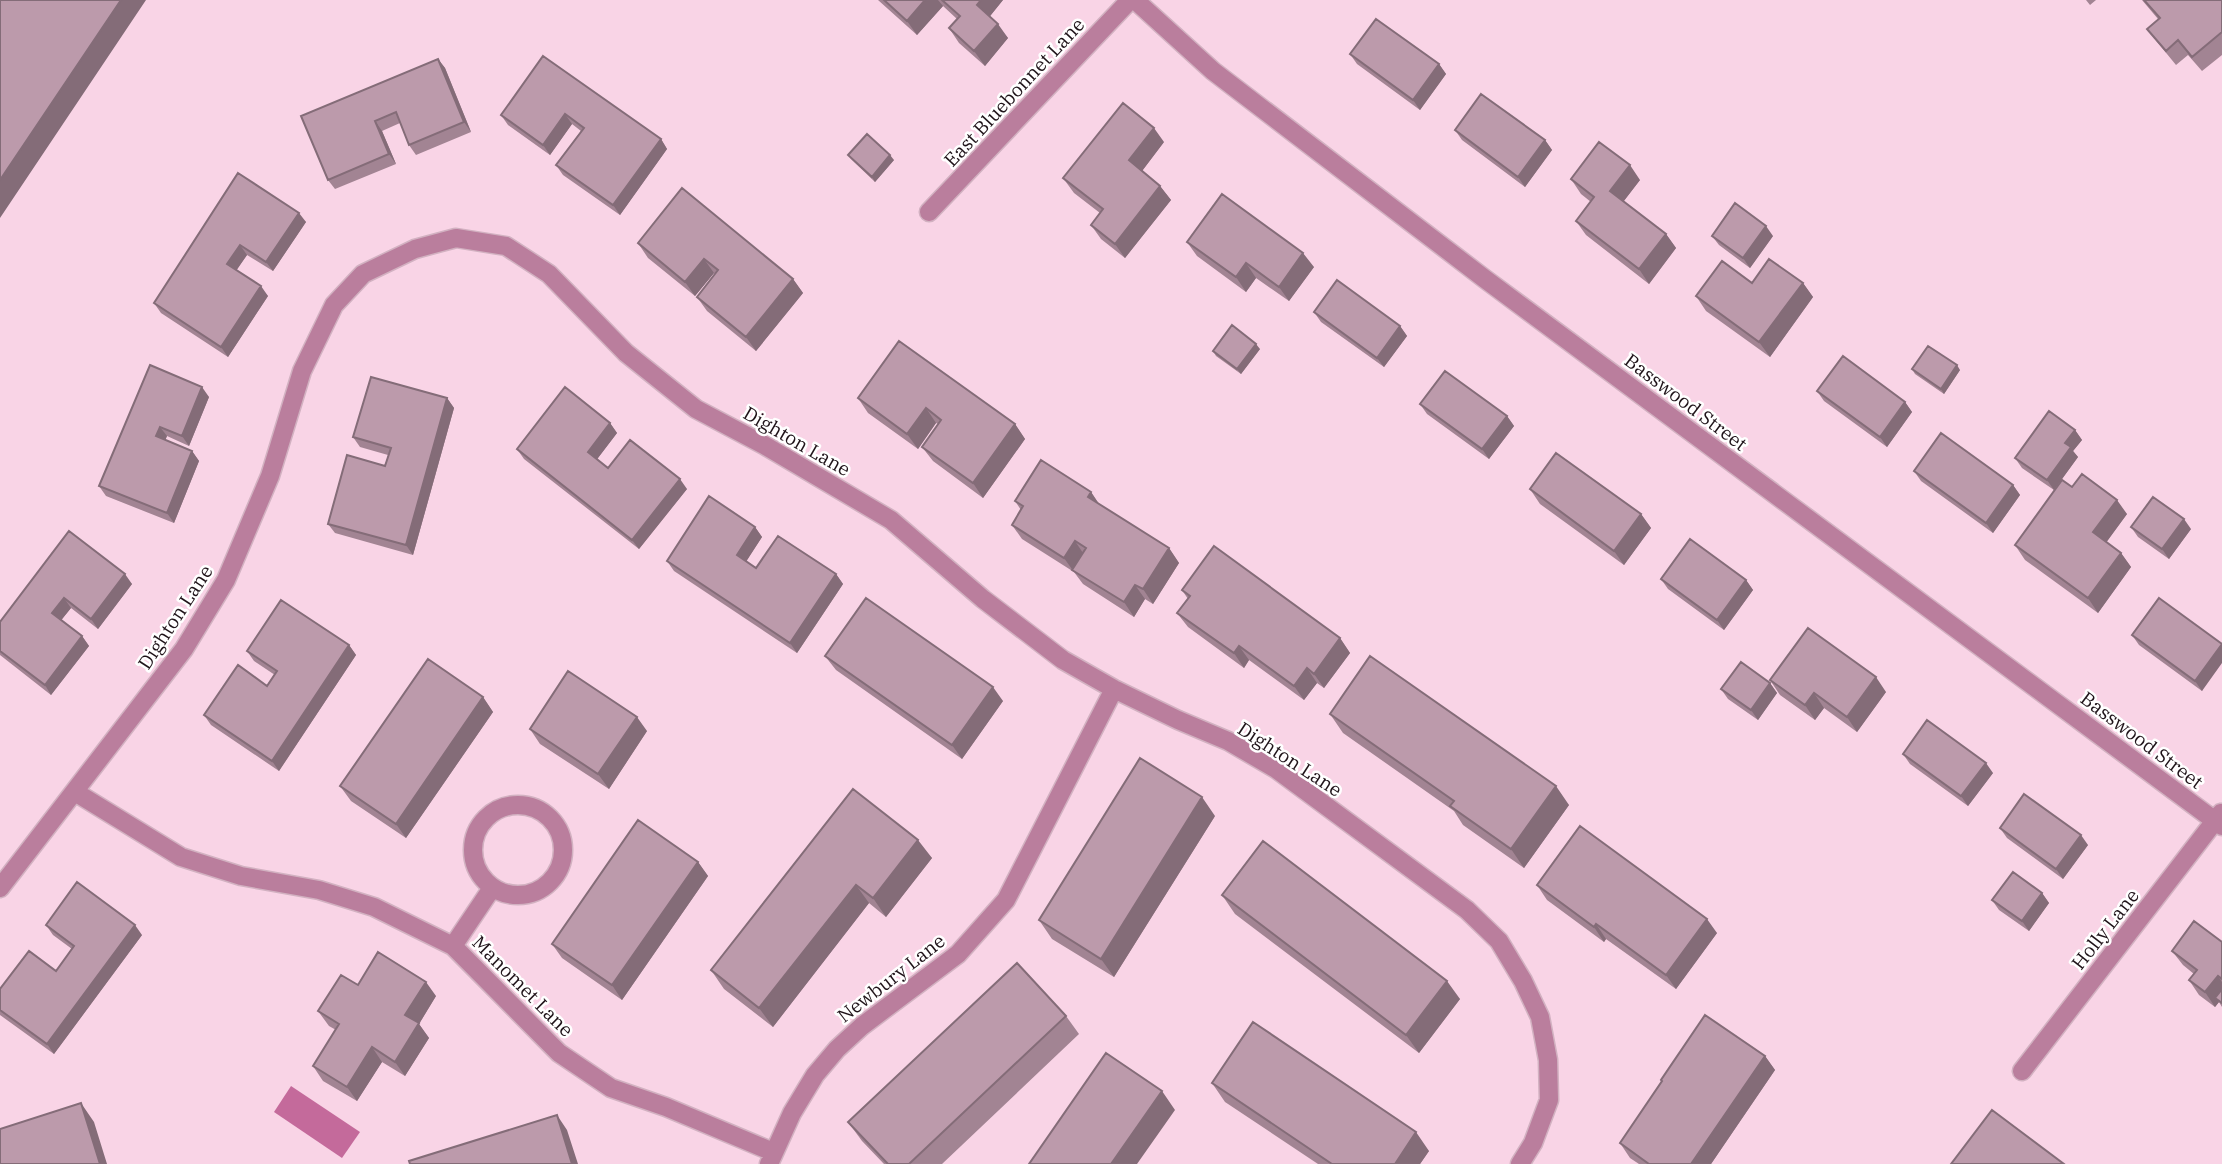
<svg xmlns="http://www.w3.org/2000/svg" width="2222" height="1164" font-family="'IBM Plex Serif',serif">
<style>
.water{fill:#c46a9b}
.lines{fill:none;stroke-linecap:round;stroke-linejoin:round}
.minor-casing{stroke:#d2b1c1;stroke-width:21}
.minor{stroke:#ba7e9d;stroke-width:18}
.wall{fill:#a28493}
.shaded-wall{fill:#846c78}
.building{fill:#bc9aab;stroke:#846c78;stroke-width:2}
.labels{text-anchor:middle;stroke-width:5;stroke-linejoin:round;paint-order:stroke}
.street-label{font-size:19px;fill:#1f1319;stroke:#fff}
</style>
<rect width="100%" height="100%" fill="#f9d4e6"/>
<path class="water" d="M 291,1086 L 360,1132 L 342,1158 L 274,1112 Z"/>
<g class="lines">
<defs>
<path id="minor" d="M 1135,0 L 1213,71 L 1485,279 L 2222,826
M 929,212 L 1130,0
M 75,792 L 181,857 L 241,876 L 319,890 L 374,907 L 453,946 L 559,1053 L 611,1088 L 666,1107 L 773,1152
M473 850a45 45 0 1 1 90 0a45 45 0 1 1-90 0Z
M 0,888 L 184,649 L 226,580 L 270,476 L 302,371 L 334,305 L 363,274 L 415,249 L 456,238 L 506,246 L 549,274 L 626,353 L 696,409 L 764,445 L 891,520 L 983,599 L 1063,660 L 1114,689 L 1178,720 L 1228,741 L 1276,769 L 1467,910 L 1499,941 L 1523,981 L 1540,1017 L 1548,1060 L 1549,1100 L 1533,1143 L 1520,1164
M 453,946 L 492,888
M 2022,1071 L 2221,813
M 769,1164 L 792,1113 L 815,1075 L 837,1049 L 862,1026 L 958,954 L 1006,900 L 1114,689"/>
</defs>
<use href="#minor" class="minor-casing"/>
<use href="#minor" class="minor"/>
</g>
<path class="wall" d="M 878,0 L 1003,0 L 989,17 L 1008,38 L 985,66 L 959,43 L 949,28 L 957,19 L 943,6 L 917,35 Z
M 2086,0 L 2096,0 L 2090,5 Z
M 2142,0 L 2222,0 L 2222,55 L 2202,71 L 2188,55 L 2176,65 L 2158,43 L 2147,29 L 2158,19 Z
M 1350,54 L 1439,64 L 1446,74 L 1420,110 L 1357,64 Z
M 543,56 L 661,139 L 667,149 L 620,215 L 563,175 L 556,165 L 581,131 L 572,124 L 550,155 L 508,125 L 501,115 Z
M 438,59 L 445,68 L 471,132 L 416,155 L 409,145 L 400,123 L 382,131 L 396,164 L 335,189 L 328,180 L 301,116 Z
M 1455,130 L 1545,140 L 1552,150 L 1525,187 L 1462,140 Z
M 1164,142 L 1142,171 L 1160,186 L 1171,200 L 1125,258 L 1101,239 L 1091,225 L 1100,213 L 1074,193 L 1063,178 Z
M 848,155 L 894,160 L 875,182 L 852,160 Z
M 238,173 L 306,222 L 273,271 L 247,255 L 236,270 L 268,296 L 228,357 L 161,313 L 154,303 Z
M 1571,179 L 1640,180 L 1623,202 L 1666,234 L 1676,248 L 1649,284 L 1586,235 L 1576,221 L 1591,202 L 1581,194 Z
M 1712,236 L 1773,236 L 1750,268 L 1719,245 Z
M 1187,242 L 1314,267 L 1289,301 L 1256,278 L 1246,292 L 1197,256 Z
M 638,243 L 793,279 L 803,293 L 756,351 L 707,311 L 697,297 L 715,274 L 714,273 L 695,296 L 648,258 Z
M 1803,283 L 1813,297 L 1770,357 L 1706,311 L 1696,296 Z
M 1314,312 L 1400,326 L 1407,336 L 1384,367 L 1321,322 Z
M 899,341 L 1015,424 L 1025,439 L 983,498 L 933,461 L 922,447 L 938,424 L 936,423 L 918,449 L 868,413 L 858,398 Z
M 1260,349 L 1241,374 L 1216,356 L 1213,351 Z
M 150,365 L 209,397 L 189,446 L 167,436 L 165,440 L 192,451 L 199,461 L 174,523 L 106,496 L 99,486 Z
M 1912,369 L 1960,370 L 1944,394 L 1915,374 Z
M 1817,391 L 1905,402 L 1912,412 L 1887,447 L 1824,401 Z
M 447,398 L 454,408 L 413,555 L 335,533 L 328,524 L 385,466 L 388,455 L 360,447 L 353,437 Z
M 1420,404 L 1507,416 L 1514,426 L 1489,459 L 1427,414 Z
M 610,423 L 617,433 L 597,459 L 608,468 L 687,489 L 639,549 L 524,459 L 517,449 Z
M 2075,430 L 2082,440 L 2073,451 L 2078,457 L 2054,490 L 2022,468 L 2015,458 Z
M 1914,471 L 2013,485 L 2020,495 L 1993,533 L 1921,481 Z
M 2072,487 L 2127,514 L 2106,542 L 2121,553 L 2131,567 L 2098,613 L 2025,560 L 2015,545 Z
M 1530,489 L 1641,514 L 1651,528 L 1624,565 L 1540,504 Z
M 1091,492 L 1099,504 L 1169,548 L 1179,563 L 1153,604 L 1145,599 L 1134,617 L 1083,584 L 1074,572 L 1022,539 L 1012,525 L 1021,510 L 1015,501 Z
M 755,527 L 762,537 L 746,561 L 756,568 L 836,574 L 843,584 L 797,653 L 674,571 L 667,561 Z
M 2131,527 L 2191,529 L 2169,559 L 2138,537 Z
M 69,531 L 132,584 L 98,629 L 71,608 L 61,620 L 82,636 L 89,646 L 51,695 L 0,655 L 0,622 Z
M 1661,579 L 1746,580 L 1753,590 L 1724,630 L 1668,589 Z
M 1182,590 L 1340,638 L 1350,653 L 1324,688 L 1317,683 L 1304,700 L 1249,660 L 1244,668 L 1188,627 L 1177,613 L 1188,599 Z
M 2132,635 L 2222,645 L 2202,691 L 2139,645 Z
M 349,645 L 356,655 L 279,771 L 211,725 L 204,715 L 267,686 L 275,675 L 254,661 L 247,651 Z
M 825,656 L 1003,701 L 962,759 L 836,670 Z
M 1770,680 L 1886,692 L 1857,732 L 1824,708 L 1815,720 L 1780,695 Z
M 1770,683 L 1777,693 L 1758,720 L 1728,699 L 1721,689 Z
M 483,697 L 493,712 L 406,838 L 351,801 L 340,786 Z
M 1330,714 L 1569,805 L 1524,868 L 1463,825 L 1454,811 L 1343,733 Z
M 530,729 L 647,731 L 609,789 L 540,744 Z
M 1903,754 L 1993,773 L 1968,806 L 1910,764 Z
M 853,789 L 932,858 L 886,917 L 869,903 L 773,1027 L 724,989 L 711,970 Z
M 1215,816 L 1114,977 L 1052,939 L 1039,920 Z
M 2000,828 L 2088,845 L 2063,879 L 2007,838 Z
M 698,862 L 708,876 L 622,1000 L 562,958 L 552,944 Z
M 1537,885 L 1717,933 L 1676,989 L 1606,939 L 1604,942 L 1547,900 Z
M 2042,893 L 2049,903 L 2029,931 L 1999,910 L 1992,900 Z
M 1222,895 L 1460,999 L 1419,1053 L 1235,914 Z
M 46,925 L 142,935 L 54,1054 L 0,1015 L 0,989 L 56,971 L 72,949 L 53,935 Z
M 2222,942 L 2222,1007 L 2219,1002 L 2215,1007 L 2199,995 L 2189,980 L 2194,974 L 2183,965 L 2172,951 Z
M 358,985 L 436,996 L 419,1024 L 429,1038 L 405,1076 L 382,1062 L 357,1101 L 323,1081 L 313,1066 L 336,1030 L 329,1026 L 318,1011 Z
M 1066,1016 L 1079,1034 L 942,1164 L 884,1164 L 862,1141 L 848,1122 Z
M 1765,1056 L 1775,1070 L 1711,1164 L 1639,1164 L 1630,1158 L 1620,1143 L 1662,1081 L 1661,1080 Z
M 1212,1083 L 1429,1151 L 1420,1164 L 1318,1164 L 1225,1102 Z"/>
<path class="shaded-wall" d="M 121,0 L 146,0 L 0,218 L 0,180 Z
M 925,0 L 938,0 L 943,6 L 917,35 L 907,21 Z
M 981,0 L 1003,0 L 987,20 L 977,5 Z
M 998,24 L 1008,38 L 985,66 L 974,51 Z
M 438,59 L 445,68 L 471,132 L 464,122 Z
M 1439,64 L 1446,74 L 1420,110 L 1413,100 Z
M 565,114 L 572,124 L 550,155 L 543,145 Z
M 375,121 L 382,131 L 396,164 L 389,154 Z
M 1154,128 L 1164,142 L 1139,175 L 1129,160 Z
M 661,139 L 667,149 L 620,215 L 613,205 Z
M 1545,140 L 1552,150 L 1525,187 L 1518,177 Z
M 890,155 L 894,160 L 875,182 L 872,177 Z
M 1630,165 L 1640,180 L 1620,206 L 1610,191 Z
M 1160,186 L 1171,200 L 1125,258 L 1115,244 Z
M 299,213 L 306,222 L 273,271 L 266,262 Z
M 1766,226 L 1773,236 L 1750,268 L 1743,258 Z
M 1666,234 L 1676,248 L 1649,284 L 1639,269 Z
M 240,245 L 247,255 L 234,274 L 227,264 Z
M 1303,253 L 1314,267 L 1289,301 L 1279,287 Z
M 704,259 L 714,273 L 695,296 L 685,282 Z
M 1246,263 L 1256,278 L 1246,292 L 1236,277 Z
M 793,279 L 803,293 L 756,351 L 746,337 Z
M 1803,283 L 1813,297 L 1770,357 L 1759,342 Z
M 261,286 L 268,296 L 228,357 L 221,347 Z
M 1400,326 L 1407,336 L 1384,367 L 1377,358 Z
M 1256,344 L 1260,349 L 1241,374 L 1237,369 Z
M 1957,365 L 1960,370 L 1944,394 L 1941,389 Z
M 202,387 L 209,397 L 189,446 L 182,436 Z
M 447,398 L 454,408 L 413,555 L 406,545 Z
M 1905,402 L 1912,412 L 1887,447 L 1880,437 Z
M 926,408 L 936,423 L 918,449 L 907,434 Z
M 1507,416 L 1514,426 L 1489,459 L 1482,449 Z
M 610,423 L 617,433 L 595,462 L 588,452 Z
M 1015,424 L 1025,439 L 983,498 L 973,483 Z
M 160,427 L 167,436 L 163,446 L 156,436 Z
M 2075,430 L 2082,440 L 2073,451 L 2078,457 L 2054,490 L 2047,480 L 2065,443 Z
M 192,451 L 199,461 L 174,523 L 167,513 Z
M 680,479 L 687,489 L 639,549 L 632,540 Z
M 2013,485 L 2020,495 L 1993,533 L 1986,523 Z
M 1091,492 L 1101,507 L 1088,497 Z
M 2117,500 L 2127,514 L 2103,547 L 2093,532 Z
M 1641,514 L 1651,528 L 1624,565 L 1614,551 Z
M 2184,519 L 2191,529 L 2169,559 L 2162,549 Z
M 755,527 L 762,537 L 744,565 L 737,555 Z
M 1075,541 L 1085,556 L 1072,570 L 1074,572 L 1064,558 Z
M 1169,548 L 1179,563 L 1153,604 L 1143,589 Z
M 2121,553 L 2131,567 L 2098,613 L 2088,598 Z
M 125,574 L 132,584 L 98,629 L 91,619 Z
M 836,574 L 843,584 L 797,653 L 790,643 Z
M 1746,580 L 1753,590 L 1724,630 L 1717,620 Z
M 1135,585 L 1145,599 L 1134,617 L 1124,602 Z
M 64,598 L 71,608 L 59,623 L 52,613 Z
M 82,636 L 89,646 L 51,695 L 45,685 Z
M 1340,638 L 1350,653 L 1324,688 L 1314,674 Z
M 2222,644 L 2222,663 L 2202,691 L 2195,681 Z
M 349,645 L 356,655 L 279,771 L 272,761 Z
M 1239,646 L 1249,660 L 1244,668 L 1234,653 Z
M 1307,668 L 1317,683 L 1304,700 L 1294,686 Z
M 1876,677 L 1886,692 L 1857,732 L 1847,717 Z
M 1770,683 L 1777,693 L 1758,720 L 1751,710 Z
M 993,687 L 1003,701 L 962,759 L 952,745 Z
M 1814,693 L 1824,708 L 1815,720 L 1805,705 Z
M 483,697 L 493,712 L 406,838 L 396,824 Z
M 637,717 L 647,731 L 609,789 L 598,774 Z
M 1986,763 L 1993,773 L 1968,806 L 1961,796 Z
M 1556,786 L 1569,805 L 1524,868 L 1511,849 Z
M 1202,797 L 1215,816 L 1114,977 L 1101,959 Z
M 2081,835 L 2088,845 L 2063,879 L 2056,869 Z
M 918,840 L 932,858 L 886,917 L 873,898 Z
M 698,862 L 708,876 L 622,1000 L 612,985 Z
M 856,885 L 869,903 L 773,1027 L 759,1008 Z
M 2042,893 L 2049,903 L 2029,931 L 2022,921 Z
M 1707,919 L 1717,933 L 1676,989 L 1666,975 Z
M 1596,924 L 1606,939 L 1604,942 L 1594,927 Z
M 135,925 L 142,935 L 54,1054 L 47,1044 Z
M 2218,976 L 2222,982 L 2222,998 L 2215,998 L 2219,1002 L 2215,1007 L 2205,992 Z
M 1447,981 L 1460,999 L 1419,1053 L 1406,1035 Z
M 426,982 L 436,996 L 419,1024 L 429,1038 L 405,1076 L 395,1062 L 405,1015 Z
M 372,1047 L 382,1062 L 357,1101 L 347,1087 Z
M 1765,1056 L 1775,1070 L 1711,1164 L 1691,1164 Z
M 1162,1091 L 1175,1110 L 1137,1164 L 1111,1164 Z
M 81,1103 L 94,1122 L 107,1164 L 100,1164 Z
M 557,1115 L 567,1130 L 578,1164 L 572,1164 Z
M 1416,1132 L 1429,1151 L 1420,1164 L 1395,1164 Z"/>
<path class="building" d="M 0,0 L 121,0 L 0,180 Z
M 884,0 L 925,0 L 907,21 Z
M 942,0 L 981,0 L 977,5 L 998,24 L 974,51 L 949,28 L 960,16 Z
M 2144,0 L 2222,0 L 2222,32 L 2192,57 L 2178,40 L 2166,51 L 2147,29 L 2160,18 Z
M 1376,19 L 1439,64 L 1413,100 L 1350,54 Z
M 543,56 L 661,139 L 613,205 L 556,165 L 584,128 L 565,114 L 543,145 L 501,115 Z
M 438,59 L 464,122 L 409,145 L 396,112 L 375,121 L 389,154 L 328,180 L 301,116 Z
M 1481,94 L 1545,140 L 1518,177 L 1455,130 Z
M 1123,103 L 1154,128 L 1129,160 L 1160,186 L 1115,244 L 1091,225 L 1103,209 L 1063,178 Z
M 867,134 L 890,155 L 872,177 L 848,155 Z
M 1599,142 L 1630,165 L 1610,191 L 1666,234 L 1639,269 L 1576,221 L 1594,197 L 1571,179 Z
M 238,173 L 299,213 L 266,262 L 240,245 L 227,264 L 261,286 L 221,347 L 154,303 Z
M 682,188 L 793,279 L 746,337 L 697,297 L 718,270 L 704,259 L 685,282 L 638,243 Z
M 1222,194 L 1303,253 L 1279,287 L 1246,263 L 1236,277 L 1187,242 Z
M 1735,203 L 1766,226 L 1743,258 L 1712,236 Z
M 1769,259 L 1803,283 L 1759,342 L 1696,296 L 1722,261 L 1752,283 Z
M 1337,280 L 1400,326 L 1377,358 L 1314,312 Z
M 1232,325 L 1256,344 L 1237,369 L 1213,351 Z
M 899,341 L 1015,424 L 973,483 L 922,447 L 941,420 L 926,408 L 907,434 L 858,398 Z
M 1928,346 L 1957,365 L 1941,389 L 1912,369 Z
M 1843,356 L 1905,402 L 1880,437 L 1817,391 Z
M 150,365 L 202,387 L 182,436 L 160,427 L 156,436 L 192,451 L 167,513 L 99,486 Z
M 1445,371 L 1507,416 L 1482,449 L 1420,404 Z
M 371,377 L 447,398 L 406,545 L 328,524 L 347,455 L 385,466 L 391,448 L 353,437 Z
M 565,387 L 610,423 L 588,452 L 608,468 L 630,440 L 680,479 L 632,540 L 517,449 Z
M 2049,411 L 2075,430 L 2065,443 L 2071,447 L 2047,480 L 2015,458 Z
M 1941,433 L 2013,485 L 1986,523 L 1914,471 Z
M 1556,453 L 1641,514 L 1614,551 L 1530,489 Z
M 1041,460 L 1091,492 L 1088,497 L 1169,548 L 1143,589 L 1135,585 L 1124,602 L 1072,570 L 1086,548 L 1075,541 L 1064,558 L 1012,525 L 1023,506 L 1015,501 Z
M 2082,474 L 2117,500 L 2093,532 L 2121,553 L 2088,598 L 2015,545 L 2062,480 L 2072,487 Z
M 709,496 L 755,527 L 737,555 L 756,568 L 778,536 L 836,574 L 790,643 L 667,561 Z
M 2153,497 L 2184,519 L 2162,549 L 2131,527 Z
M 69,531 L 125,574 L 91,619 L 64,598 L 52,613 L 82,636 L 45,685 L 0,651 L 0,622 Z
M 1690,539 L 1746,580 L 1717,620 L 1661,579 Z
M 1214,546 L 1340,638 L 1314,674 L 1307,668 L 1294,686 L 1239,646 L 1234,653 L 1177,613 L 1190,596 L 1182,590 Z
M 866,598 L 993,687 L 952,745 L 825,656 Z
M 2159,598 L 2222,644 L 2195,681 L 2132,635 Z
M 281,600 L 349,645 L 272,761 L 204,715 L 238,665 L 267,686 L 277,671 L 247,651 Z
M 1808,628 L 1876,677 L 1847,717 L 1814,693 L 1805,705 L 1770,680 Z
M 1370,656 L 1556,786 L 1511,849 L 1450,806 L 1454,801 L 1330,714 Z
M 428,659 L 483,697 L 396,824 L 340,786 Z
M 1741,662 L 1770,683 L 1751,710 L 1721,689 Z
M 568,671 L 637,717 L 598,774 L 530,729 Z
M 1927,720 L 1986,763 L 1961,796 L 1903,754 Z
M 1140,758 L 1202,797 L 1101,959 L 1039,920 Z
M 853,789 L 918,840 L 873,898 L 856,885 L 759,1008 L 711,970 Z
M 2024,794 L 2081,835 L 2056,869 L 2000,828 Z
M 638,820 L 698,862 L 612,985 L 552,944 Z
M 1580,826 L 1707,919 L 1666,975 L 1596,924 L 1594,927 L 1537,885 Z
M 1263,841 L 1447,981 L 1406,1035 L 1222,895 Z
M 2013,872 L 2042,893 L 2022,921 L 1992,900 Z
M 77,882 L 135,925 L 47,1044 L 0,1010 L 0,989 L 29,951 L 56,971 L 74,946 L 46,925 Z
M 2194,921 L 2222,942 L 2222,979 L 2218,976 L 2205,992 L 2189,980 L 2197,970 L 2172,951 Z
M 378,952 L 426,982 L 405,1015 L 419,1023 L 395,1062 L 372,1047 L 347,1087 L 313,1066 L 339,1024 L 318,1011 L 341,975 L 358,985 Z
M 1017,963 L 1066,1016 L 909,1164 L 888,1164 L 848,1122 Z
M 2222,989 L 2222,1003 L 2215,998 Z
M 1705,1015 L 1765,1056 L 1691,1164 L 1649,1164 L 1620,1143 L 1662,1081 L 1661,1080 Z
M 1253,1022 L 1416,1132 L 1395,1164 L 1332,1164 L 1212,1083 Z
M 1106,1053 L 1162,1091 L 1111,1164 L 1029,1164 Z
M 81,1103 L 100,1164 L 0,1164 L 0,1129 Z
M 1992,1110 L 2064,1164 L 1951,1164 Z
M 557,1115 L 572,1164 L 410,1164 L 409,1161 Z"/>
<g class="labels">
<g class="street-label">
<text transform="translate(1014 92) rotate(-47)" y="7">East Bluebonnet Lane</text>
<text transform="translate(1686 402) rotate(37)" y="7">Basswood Street</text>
<text transform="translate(797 441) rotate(30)" y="7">Dighton Lane</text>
<text transform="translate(175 617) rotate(-57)" y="7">Dighton Lane</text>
<text transform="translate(2142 740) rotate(37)" y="7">Basswood Street</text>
<text transform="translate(1290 759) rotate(33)" y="7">Dighton Lane</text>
<text transform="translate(2105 929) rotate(-52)" y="7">Holly Lane</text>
<text transform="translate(891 978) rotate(-38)" y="7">Newbury Lane</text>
<text transform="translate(523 986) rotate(45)" y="7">Manomet Lane</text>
</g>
</g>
</svg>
